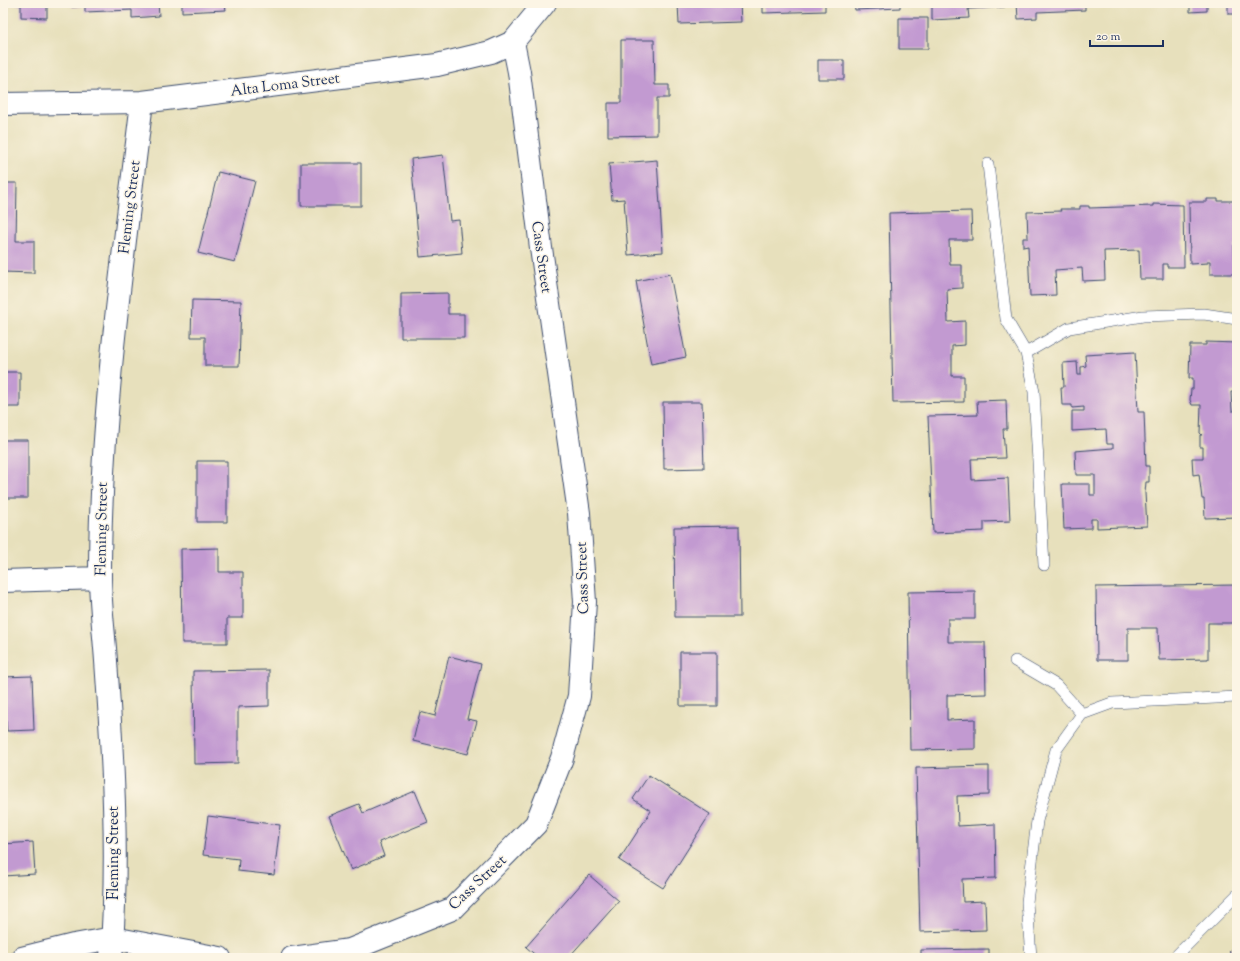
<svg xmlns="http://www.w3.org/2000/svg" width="1240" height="961" font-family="'Sorts Mill Goudy',serif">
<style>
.building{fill:#c29ad1}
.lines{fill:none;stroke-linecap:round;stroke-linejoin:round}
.lane-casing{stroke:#3a4a6c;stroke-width:12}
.street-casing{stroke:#3a4a6c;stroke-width:24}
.lane{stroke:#fff;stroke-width:11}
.street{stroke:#fff;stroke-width:22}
.labels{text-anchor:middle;stroke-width:3;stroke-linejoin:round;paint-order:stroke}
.street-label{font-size:15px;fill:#1b2f5e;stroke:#fcf5e5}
</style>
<rect width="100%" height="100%" fill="#fcf5e5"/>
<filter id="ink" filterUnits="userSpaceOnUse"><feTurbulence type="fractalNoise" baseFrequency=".025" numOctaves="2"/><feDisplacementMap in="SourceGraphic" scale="8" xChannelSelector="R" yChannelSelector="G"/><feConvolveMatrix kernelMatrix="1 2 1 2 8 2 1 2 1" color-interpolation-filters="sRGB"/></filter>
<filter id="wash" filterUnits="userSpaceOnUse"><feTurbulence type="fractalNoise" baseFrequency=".012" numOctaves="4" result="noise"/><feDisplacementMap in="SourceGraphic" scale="16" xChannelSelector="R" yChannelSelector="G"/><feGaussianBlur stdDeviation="0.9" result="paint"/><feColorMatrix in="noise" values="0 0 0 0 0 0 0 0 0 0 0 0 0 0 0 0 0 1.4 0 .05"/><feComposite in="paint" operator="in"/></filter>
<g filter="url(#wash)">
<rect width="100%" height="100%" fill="#e7e0bc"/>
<g id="blocks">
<path class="building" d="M 12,3 L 47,3 L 47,18 L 21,17 L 21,5 Z
M 72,3 L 158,3 L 159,16 L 132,18 L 132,10 L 85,12 L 85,6 L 72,7 Z
M 182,3 L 243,3 L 243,4 L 225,5 L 226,10 L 182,12 Z
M 678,3 L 740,3 L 741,22 L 679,24 Z
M 763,3 L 825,3 L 825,11 L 763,13 Z
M 854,3 L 900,3 L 900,8 L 855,10 Z
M 932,3 L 1005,3 L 1005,7 L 968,9 L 969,18 L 932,20 Z
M 1017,3 L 1085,3 L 1085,10 L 1037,12 L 1037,18 L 1018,19 Z
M 1190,3 L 1207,3 L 1207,11 L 1190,12 Z
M 1228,3 L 1237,3 L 1237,14 L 1228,14 Z
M 899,18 L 928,18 L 928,49 L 899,49 Z
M 621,40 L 654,40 L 655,85 L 669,85 L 669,98 L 657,98 L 657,135 L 608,136 L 608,103 L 621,103 Z
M 818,60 L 844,60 L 844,79 L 818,79 Z
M 443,155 L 450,221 L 459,220 L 462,253 L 420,257 L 411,159 Z
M 657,160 L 663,252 L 628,255 L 624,199 L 612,200 L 609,164 Z
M 301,163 L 361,163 L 361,206 L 301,206 Z
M 218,172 L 255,181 L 235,262 L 198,253 Z
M 3,183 L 17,183 L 16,241 L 34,241 L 34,273 L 3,272 Z
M 1207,199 L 1218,199 L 1218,201 L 1237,201 L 1237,245 L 1234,245 L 1235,274 L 1210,274 L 1210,261 L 1208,261 L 1208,263 L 1190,264 L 1189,202 L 1207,202 Z
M 1153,204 L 1183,205 L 1184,267 L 1167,267 L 1167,264 L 1163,264 L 1163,279 L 1140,279 L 1139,250 L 1104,251 L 1105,280 L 1083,281 L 1082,268 L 1055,270 L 1056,295 L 1030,296 L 1028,246 L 1023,247 L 1023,238 L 1028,238 L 1027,212 L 1061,211 L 1060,209 L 1080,209 L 1080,206 L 1089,206 L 1089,208 L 1153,206 Z
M 971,211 L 972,240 L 949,240 L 950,265 L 962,265 L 962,288 L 947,289 L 948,322 L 965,321 L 965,345 L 952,346 L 952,376 L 964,376 L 964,402 L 893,403 L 889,213 Z
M 670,274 L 686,357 L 651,364 L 636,281 Z
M 448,293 L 448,314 L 464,314 L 464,338 L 401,338 L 401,294 Z
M 192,300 L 241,301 L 239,366 L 205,366 L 205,337 L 191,337 Z
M 1206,342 L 1237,343 L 1237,392 L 1231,392 L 1232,411 L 1237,411 L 1237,448 L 1233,449 L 1233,458 L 1237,458 L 1237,517 L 1205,518 L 1204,499 L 1202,499 L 1199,474 L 1193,475 L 1192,458 L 1203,458 L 1203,447 L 1200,447 L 1200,435 L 1202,435 L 1200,433 L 1201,405 L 1192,405 L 1190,400 L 1191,389 L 1193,389 L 1193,378 L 1189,378 L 1190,345 L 1206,345 Z
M 1135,352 L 1138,412 L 1144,412 L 1146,466 L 1149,466 L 1149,482 L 1146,482 L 1145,493 L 1147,526 L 1097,528 L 1097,519 L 1091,519 L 1091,528 L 1064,529 L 1062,484 L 1090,484 L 1090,495 L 1095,495 L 1095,475 L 1076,475 L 1075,451 L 1113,448 L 1113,444 L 1107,444 L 1106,429 L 1072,431 L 1072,411 L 1084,411 L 1084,407 L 1072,408 L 1072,405 L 1062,405 L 1061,387 L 1064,387 L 1063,363 L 1077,362 L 1078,375 L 1081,375 L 1081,367 L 1086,366 L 1085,355 Z
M 3,372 L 20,372 L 20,407 L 3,407 Z
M 1006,400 L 1007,429 L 1003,429 L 1005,458 L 971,459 L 972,480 L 1008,478 L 1010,521 L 984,522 L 984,531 L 933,533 L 928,416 L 978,415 L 977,401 Z
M 663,402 L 702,402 L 704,468 L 664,469 Z
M 3,440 L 28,440 L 28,498 L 3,498 Z
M 197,461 L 227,461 L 227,522 L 197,522 Z
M 739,526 L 740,617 L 675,617 L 674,527 Z
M 219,548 L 219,572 L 243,572 L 243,618 L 227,618 L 227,643 L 182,643 L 181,549 Z
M 1237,585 L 1237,623 L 1208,623 L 1208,659 L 1159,660 L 1158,628 L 1128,628 L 1128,660 L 1097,660 L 1096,587 Z
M 975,591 L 975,619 L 948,619 L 948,642 L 985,642 L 986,694 L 947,695 L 947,720 L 975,719 L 975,749 L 910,750 L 908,592 Z
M 680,652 L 717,652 L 717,706 L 680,706 Z
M 449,656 L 481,664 L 467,719 L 477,721 L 468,754 L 413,741 L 420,712 L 435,716 Z
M 269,670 L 269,706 L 238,707 L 238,763 L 194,764 L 193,671 Z
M 32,676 L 34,730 L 7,731 L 6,721 L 3,721 L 3,677 Z
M 989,766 L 989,795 L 957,796 L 958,826 L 995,824 L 996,878 L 962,879 L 963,902 L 985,901 L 986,930 L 920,932 L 916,768 Z
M 649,775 L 710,814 L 663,888 L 619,860 L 651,811 L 633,799 Z
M 415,791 L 428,822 L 379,842 L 384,856 L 351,870 L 329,816 L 359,804 L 363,813 Z
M 208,816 L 280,825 L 274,875 L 238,871 L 239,859 L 203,855 Z
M 33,842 L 35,874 L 3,876 L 3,844 Z
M 589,875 L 619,901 L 568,958 L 539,958 L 526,947 Z
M 1237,945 L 1237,958 L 1235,958 L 1229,952 Z
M 989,949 L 989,958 L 921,958 L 921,950 Z"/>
</g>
</g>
<g filter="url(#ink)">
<use href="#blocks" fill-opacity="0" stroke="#3a4a6c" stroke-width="1"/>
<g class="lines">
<defs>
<path id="lane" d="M 988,164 L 1006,319 L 1026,353 L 1034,392 L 1044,565
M 1026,353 L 1069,328 L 1143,316 L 1204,314 L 1237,319
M 1015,661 L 1056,685 L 1082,714
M 1031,958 L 1027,902 L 1037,821 L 1056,750 L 1082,714 L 1112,703 L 1237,697
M 1174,958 L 1237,895"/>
<path id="street" d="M 3,104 L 142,102 L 437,65 L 491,52 L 513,42 L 545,3
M 3,581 L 100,578
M 22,958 L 74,945 L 113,938 L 220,958
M 111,958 C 119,859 113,759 106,661 C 104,632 100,603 100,575 C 100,416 123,259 142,102
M 292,958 L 350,950 L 452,909 L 536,824 L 562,758 L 579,696 L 585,602 L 579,513 L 541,248 L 519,72 L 513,42"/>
</defs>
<use href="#lane" class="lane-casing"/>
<use href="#street" class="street-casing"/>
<use href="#lane" class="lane"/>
<use href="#street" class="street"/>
</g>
</g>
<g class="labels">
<g class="street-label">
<text transform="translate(285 84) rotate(-7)" y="5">Alta Loma Street</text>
<text transform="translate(129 207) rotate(-83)" y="5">Fleming Street</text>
<text transform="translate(542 257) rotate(82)" y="5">Cass Street</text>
<text transform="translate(101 529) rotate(-89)" y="5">Fleming Street</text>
<text transform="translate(582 578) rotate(-92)" y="5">Cass Street</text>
<text transform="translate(113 853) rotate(-90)" y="5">Fleming Street</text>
<text transform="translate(477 882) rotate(-43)" y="5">Cass Street</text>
</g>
</g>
<rect width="1240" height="961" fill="none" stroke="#fcf5e5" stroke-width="16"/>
<path d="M1090 40v6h73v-6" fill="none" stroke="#1b2f5e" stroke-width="2"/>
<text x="1096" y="40" font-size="12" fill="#1b2f5e" stroke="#fcf5e5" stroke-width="3" paint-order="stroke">20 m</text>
</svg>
